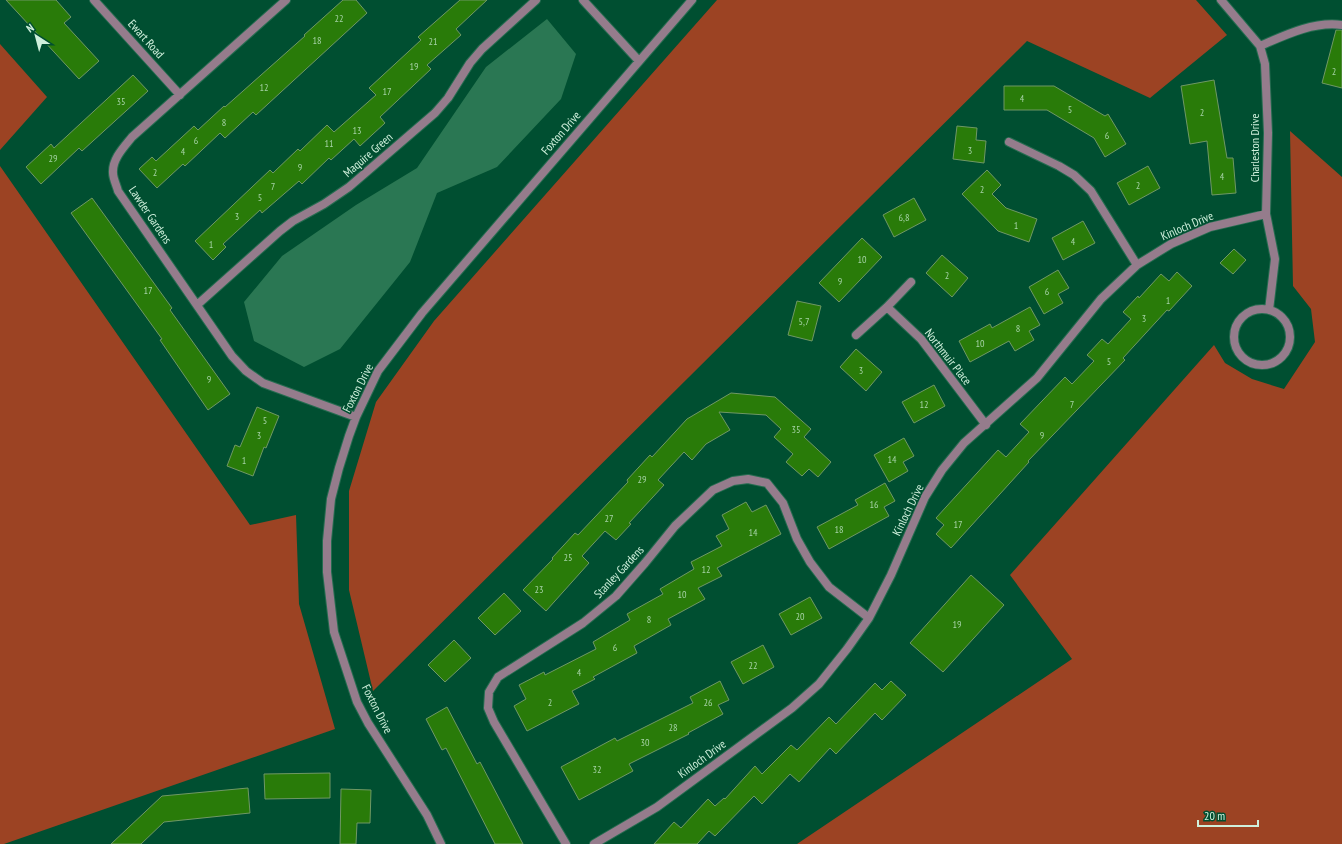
<svg xmlns="http://www.w3.org/2000/svg" width="1342" height="844" font-family="'PT Sans Narrow',sans-serif">
<style>
.green{fill:#9c4323}
.water{fill:#2a7753}
.building{fill:#297b09;stroke:#6f9865}
.lines{fill:none;stroke-linecap:round;stroke-linejoin:round}
.street-casing{stroke:#256c50;stroke-width:10}
.street{stroke:#957c8c;stroke-width:8}
.labels{text-anchor:middle;stroke-width:3;stroke-linejoin:round;paint-order:stroke}
.number-label{font-size:10px;fill:#a6d3a7}
.street-label{font-size:12px;fill:#cff0dc;stroke:#004f31}
</style>
<rect width="100%" height="100%" fill="#004f31"/>
<path class="green" d="M 717,0 L 1196,0 L 1227,35 L 1150,98 L 1027,41 L 373,691 L 349,590 L 349,491 L 376,402 L 434,321 Z
M 0,44 L 47,97 L 0,150 Z
M 1290,131 L 1342,177 L 1342,844 L 797,844 L 1072,659 L 1010,575 L 1214,345 L 1225,363 L 1252,379 L 1284,389 L 1315,342 L 1311,309 L 1293,286 Z
M 0,166 L 250,525 L 296,515 L 299,604 L 335,729 L 4,844 L 0,844 Z"/>
<path class="water" d="M 547,19 L 576,54 L 561,99 L 497,167 L 437,193 L 410,262 L 340,349 L 304,367 L 254,341 L 244,302 L 282,256 L 356,205 L 417,168 L 486,67 Z"/>
<path class="building" d="M 6,0 L 56,0 L 71,17 L 64,23 L 99,61 L 79,79 Z
M 343,0 L 356,0 L 367,13 L 256,115 L 253,112 L 225,138 L 220,133 L 185,166 L 183,164 L 157,188 L 139,169 L 152,157 L 156,161 L 194,126 L 198,130 L 224,106 L 225,107 L 305,36 L 304,35 Z
M 460,0 L 487,0 L 456,29 L 461,35 L 427,65 L 431,69 L 380,117 L 385,123 L 360,146 L 354,139 L 331,160 L 329,158 L 302,184 L 299,181 L 262,213 L 260,210 L 223,244 L 226,247 L 213,260 L 195,241 L 270,170 L 273,173 L 298,149 L 300,151 L 327,125 L 334,132 L 376,95 L 369,88 L 421,40 L 418,37 Z
M 1336,30 L 1342,30 L 1342,88 L 1322,83 Z
M 133,75 L 148,91 L 82,151 L 79,148 L 41,184 L 26,167 L 51,144 L 54,148 Z
M 1214,80 L 1227,158 L 1233,158 L 1236,193 L 1212,195 L 1207,141 L 1190,144 L 1181,86 Z
M 1004,86 L 1054,86 L 1105,116 L 1108,114 L 1126,144 L 1105,157 L 1094,138 L 1047,110 L 1004,110 Z
M 957,126 L 977,128 L 976,140 L 986,141 L 984,163 L 953,159 Z
M 1148,166 L 1160,188 L 1129,205 L 1117,183 Z
M 987,170 L 1001,185 L 992,194 L 1006,208 L 1037,219 L 1029,242 L 998,231 L 962,194 Z
M 92,198 L 172,308 L 170,310 L 230,394 L 208,410 L 160,340 L 162,339 L 71,213 Z
M 914,198 L 926,220 L 894,237 L 883,215 Z
M 1083,221 L 1095,243 L 1063,260 L 1052,238 Z
M 862,238 L 882,257 L 839,302 L 819,283 Z
M 1234,249 L 1246,260 L 1233,274 L 1220,263 Z
M 942,255 L 968,278 L 952,297 L 926,273 Z
M 1058,270 L 1069,288 L 1058,294 L 1063,303 L 1044,314 L 1029,287 Z
M 1177,272 L 1192,286 L 1169,311 L 1167,310 L 1123,358 L 1125,360 L 1028,461 L 1029,462 L 951,548 L 936,534 L 944,525 L 936,518 L 998,450 L 1006,457 L 1029,432 L 1020,424 L 1065,377 L 1072,384 L 1094,361 L 1087,355 L 1102,339 L 1108,344 L 1131,319 L 1123,312 L 1138,296 L 1139,298 L 1161,274 L 1169,281 Z
M 797,301 L 821,306 L 812,341 L 788,335 Z
M 1030,307 L 1040,325 L 1029,331 L 1034,340 L 1015,351 L 1009,341 L 970,362 L 959,341 L 990,324 L 992,328 Z
M 856,349 L 882,372 L 866,391 L 840,367 Z
M 934,385 L 945,406 L 914,423 L 902,402 Z
M 731,393 L 775,397 L 811,429 L 804,437 L 831,462 L 818,477 L 809,469 L 802,476 L 786,462 L 793,454 L 774,437 L 781,429 L 766,415 L 719,412 L 730,430 L 706,444 L 692,460 L 684,452 L 658,480 L 664,485 L 629,523 L 631,524 L 616,540 L 605,531 L 582,556 L 589,563 L 546,611 L 523,590 L 553,559 L 552,558 L 575,533 L 578,535 L 628,482 L 627,480 L 650,455 L 652,457 L 687,419 Z
M 257,407 L 279,416 L 266,448 L 264,447 L 253,476 L 227,466 L 235,445 L 240,447 Z
M 904,438 L 914,456 L 903,462 L 908,471 L 889,482 L 874,455 Z
M 885,483 L 895,501 L 884,507 L 889,516 L 829,549 L 817,527 L 858,505 L 855,500 Z
M 746,502 L 752,512 L 766,505 L 781,534 L 717,568 L 722,576 L 698,588 L 705,599 L 668,619 L 671,625 L 634,646 L 637,653 L 593,677 L 595,679 L 572,691 L 579,704 L 527,731 L 514,706 L 526,699 L 519,685 L 544,672 L 545,675 L 596,649 L 593,642 L 630,620 L 627,614 L 663,594 L 660,589 L 694,569 L 691,562 L 722,546 L 716,536 L 729,529 L 722,515 Z
M 971,575 L 1004,605 L 943,672 L 910,643 Z
M 504,593 L 521,611 L 495,635 L 478,618 Z
M 810,597 L 822,618 L 791,635 L 779,614 Z
M 454,640 L 471,658 L 445,682 L 428,665 Z
M 763,645 L 774,667 L 743,684 L 731,662 Z
M 720,681 L 729,700 L 718,705 L 723,714 L 688,733 L 689,734 L 629,764 L 633,771 L 579,800 L 561,767 L 615,738 L 617,741 L 693,703 L 690,697 Z
M 891,681 L 906,695 L 882,720 L 875,713 L 836,754 L 830,748 L 799,782 L 790,774 L 762,804 L 754,796 L 715,836 L 709,831 L 697,844 L 654,844 L 674,822 L 681,828 L 708,799 L 715,806 L 724,798 L 725,799 L 755,766 L 762,774 L 791,745 L 797,750 L 829,717 L 836,724 L 875,683 L 882,690 Z
M 447,707 L 477,764 L 480,762 L 523,844 L 495,844 L 446,748 L 442,750 L 426,719 Z
M 330,773 L 330,798 L 265,799 L 264,774 Z
M 248,788 L 250,813 L 164,822 L 141,844 L 111,844 L 162,796 Z
M 341,789 L 371,790 L 370,823 L 357,823 L 356,844 L 340,844 Z"/>
<g class="lines">
<defs>
<path id="street" d="M 94,0 L 180,95
M 286,0 L 132,137 C 124,147 112,159 113,173 C 113,179 117,186 118,191 L 232,356 L 246,371 L 263,383 L 356,417
M 583,0 L 639,61
M 1221,0 L 1260,46 L 1265,64 L 1268,133 L 1266,214 L 1275,259 L 1269,310
M 1260,46 C 1285,35 1314,21 1342,25
M 1009,142 L 1059,166 L 1074,175 L 1091,191 L 1137,265
M 197,305 L 280,231 L 293,221 L 324,204 L 349,187 L 435,113 L 448,98 L 470,63 L 482,49 L 536,0
M 887,307 L 921,339 L 986,425
M1234 337a28 28 0 1 1 56 0a28 28 0 1 1-56 0Z
M 856,335 L 887,307 L 911,282
M 441,844 L 427,815 L 368,723 L 357,702 L 334,632 L 327,572 L 327,541 L 331,499 L 339,468 L 349,436 L 356,417 L 378,371 L 422,313 L 692,0
M 566,844 L 494,722 L 488,708 L 489,692 L 498,677 L 583,623 L 616,596 L 645,563 L 675,526 L 713,490 L 733,481 L 748,479 L 767,483 L 783,503 L 797,539 L 810,562 L 829,587 L 869,618
M 594,844 L 657,807 L 792,708 L 819,684 L 847,649 L 869,618 L 891,575 L 925,497 L 942,470 L 964,443 L 1037,378 L 1101,299 L 1137,265 L 1171,244 L 1210,227 L 1266,214"/>
</defs>
<use href="#street" class="street-casing"/>
<use href="#street" class="street"/>
</g>
<g class="labels">
<g class="number-label">
<text x="339" y="22">22</text>
<text x="317" y="44">18</text>
<text x="433" y="45">21</text>
<text x="414" y="70">19</text>
<text x="1334" y="75">2</text>
<text x="264" y="91">12</text>
<text x="387" y="95">17</text>
<text x="1022" y="102">4</text>
<text x="121" y="105">35</text>
<text x="1070" y="113">5</text>
<text x="1202" y="116">2</text>
<text x="224" y="126">8</text>
<text x="357" y="134">13</text>
<text x="1107" y="139">6</text>
<text x="196" y="144">6</text>
<text x="329" y="147">11</text>
<text x="970" y="154">3</text>
<text x="183" y="155">4</text>
<text x="53" y="162">29</text>
<text x="300" y="171">9</text>
<text x="155" y="176">2</text>
<text x="1222" y="180">4</text>
<text x="1138" y="189">2</text>
<text x="273" y="190">7</text>
<text x="982" y="193">2</text>
<text x="260" y="201">5</text>
<text x="237" y="220">3</text>
<text x="904" y="221">6,8</text>
<text x="1016" y="229">1</text>
<text x="1073" y="245">4</text>
<text x="211" y="248">1</text>
<text x="862" y="263">10</text>
<text x="947" y="279">2</text>
<text x="840" y="285">9</text>
<text x="148" y="294">17</text>
<text x="1047" y="295">6</text>
<text x="1168" y="304">1</text>
<text x="1144" y="322">3</text>
<text x="804" y="325">5,7</text>
<text x="1018" y="332">8</text>
<text x="980" y="347">10</text>
<text x="1109" y="365">5</text>
<text x="861" y="374">3</text>
<text x="209" y="383">9</text>
<text x="924" y="408">12</text>
<text x="1072" y="408">7</text>
<text x="265" y="424">5</text>
<text x="796" y="433">35</text>
<text x="259" y="439">3</text>
<text x="1042" y="439">9</text>
<text x="892" y="463">14</text>
<text x="244" y="464">1</text>
<text x="642" y="483">29</text>
<text x="874" y="508">16</text>
<text x="609" y="522">27</text>
<text x="958" y="528">17</text>
<text x="839" y="533">18</text>
<text x="753" y="536">14</text>
<text x="568" y="561">25</text>
<text x="706" y="573">12</text>
<text x="539" y="593">23</text>
<text x="682" y="598">10</text>
<text x="800" y="620">20</text>
<text x="649" y="623">8</text>
<text x="957" y="628">19</text>
<text x="615" y="651">6</text>
<text x="753" y="669">22</text>
<text x="579" y="676">4</text>
<text x="550" y="706">2</text>
<text x="708" y="706">26</text>
<text x="673" y="731">28</text>
<text x="645" y="746">30</text>
<text x="597" y="773">32</text>
</g>
<g class="street-label">
<text transform="translate(146 39) rotate(48)" y="4">Ewart Road</text>
<text transform="translate(561 133) rotate(-49)" y="4">Foxton Drive</text>
<text transform="translate(1255 148) rotate(-90)" y="4">Charleston Drive</text>
<text transform="translate(368 155) rotate(-41)" y="4">Maquire Green</text>
<text transform="translate(150 215) rotate(56)" y="4">Lawder Gardens</text>
<text transform="translate(1187 226) rotate(-23)" y="4">Kinloch Drive</text>
<text transform="translate(948 357) rotate(52)" y="4">Northmuir Place</text>
<text transform="translate(358 388) rotate(-63)" y="4">Foxton Drive</text>
<text transform="translate(908 510) rotate(-64)" y="4">Kinloch Drive</text>
<text transform="translate(619 572) rotate(-47)" y="4">Stanley Gardens</text>
<text transform="translate(377 709) rotate(63)" y="4">Foxton Drive</text>
<text transform="translate(702 759) rotate(-36)" y="4">Kinloch Drive</text>
</g>
</g>
<g transform="translate(36 36) rotate(324)" stroke="#004f31" stroke-width="3" paint-order="stroke">
<path d="M0-3L7 15L0 10L-7 15Z" fill="#cff0dc"/>
<text y="-6" font-size="11" font-weight="bold" text-anchor="middle" fill="#cff0dc">N</text>
</g>
<path d="M1198 820v6h60v-6" fill="none" stroke="#cff0dc" stroke-width="2"/>
<text x="1204" y="820" font-size="12" fill="#cff0dc" stroke="#004f31" stroke-width="3" paint-order="stroke">20 m</text>
</svg>
